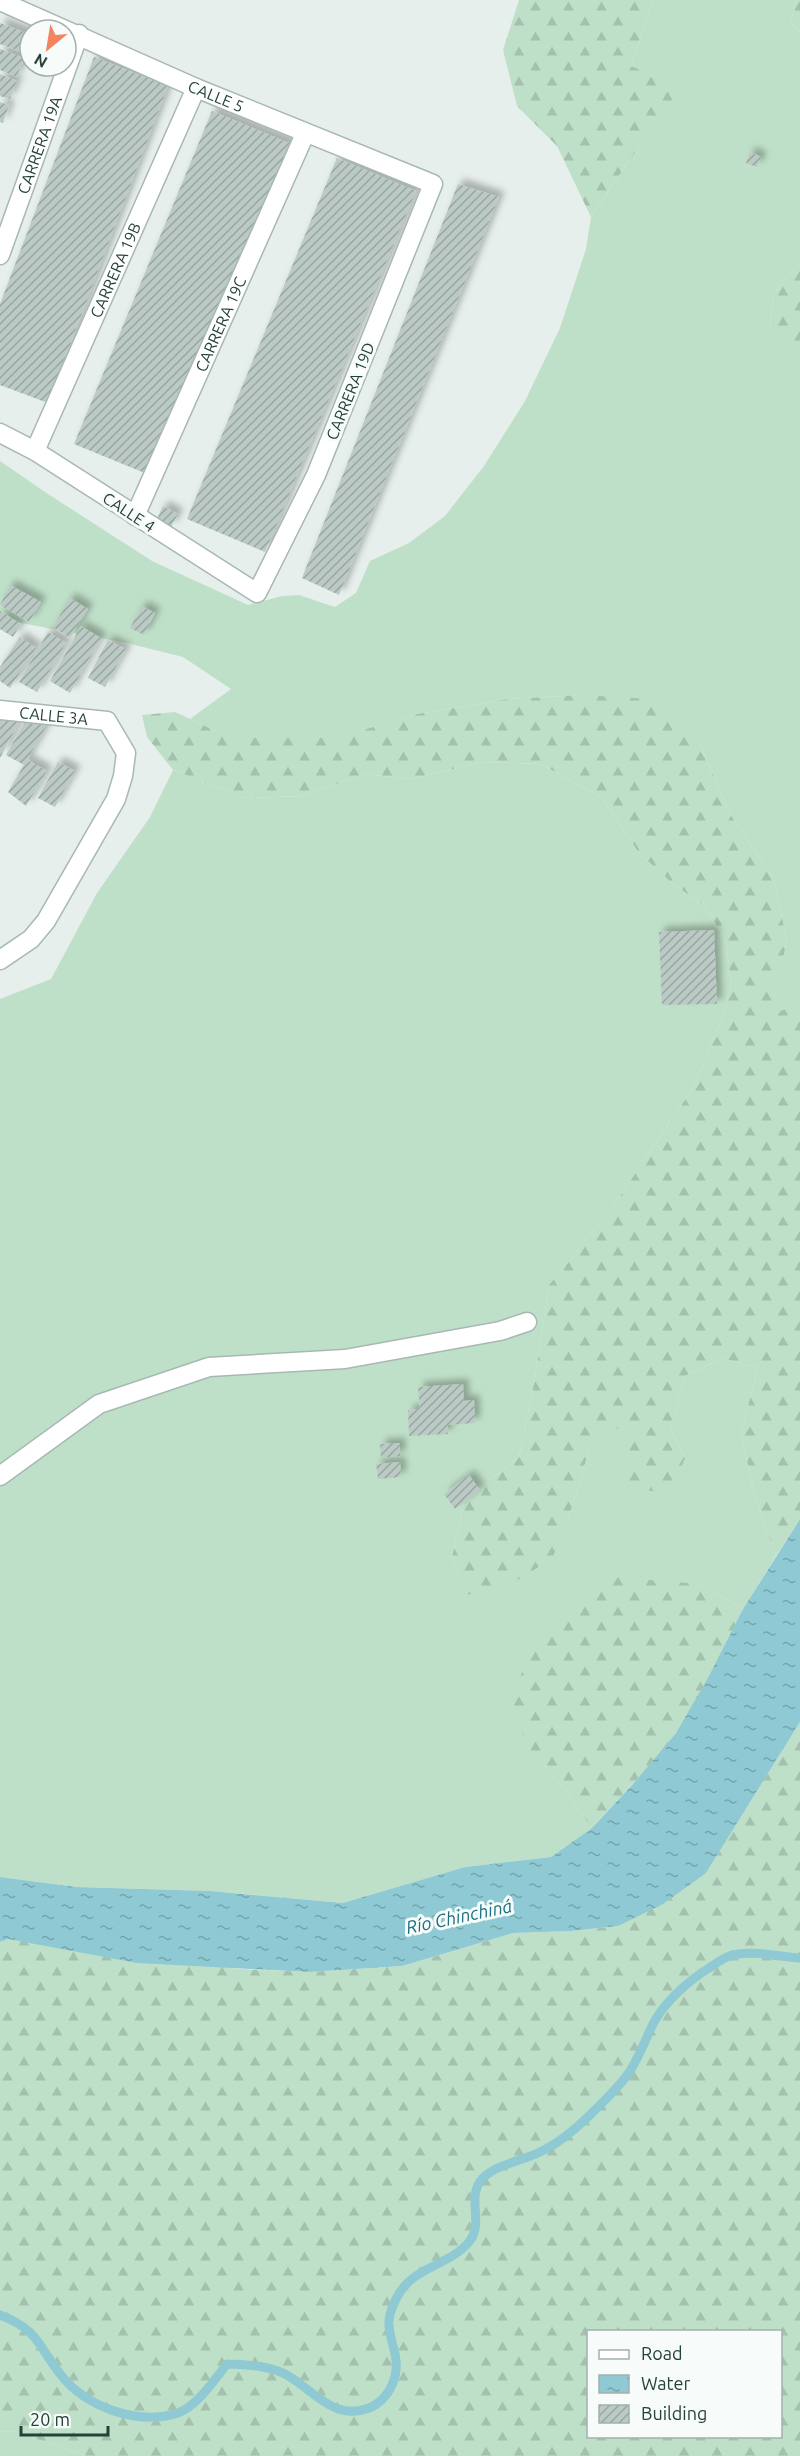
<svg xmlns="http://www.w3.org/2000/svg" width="800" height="2456" font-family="Ubuntu,sans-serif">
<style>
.grass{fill:#bfe0c8}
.forest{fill:url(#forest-firs);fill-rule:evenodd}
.water{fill:url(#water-ripples)}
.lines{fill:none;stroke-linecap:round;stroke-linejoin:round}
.stream{stroke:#8ec9d4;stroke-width:9}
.building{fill:url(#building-hatch);filter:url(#shadow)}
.minor-casing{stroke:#a8b8b2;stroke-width:21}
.minor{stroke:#fff;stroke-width:18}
.labels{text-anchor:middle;stroke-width:6;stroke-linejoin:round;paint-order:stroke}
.street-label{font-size:16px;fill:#24423a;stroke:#f7fbf9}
.water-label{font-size:18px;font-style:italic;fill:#1c6f80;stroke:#f7fbf9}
</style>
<defs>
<pattern id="forest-firs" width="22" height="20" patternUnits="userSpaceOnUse" patternTransform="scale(1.5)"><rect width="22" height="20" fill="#bfe0c8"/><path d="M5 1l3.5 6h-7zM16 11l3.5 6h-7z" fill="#a4c1ad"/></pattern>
<pattern id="water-ripples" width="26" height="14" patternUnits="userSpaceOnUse" patternTransform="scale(1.5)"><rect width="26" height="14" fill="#8ec9d4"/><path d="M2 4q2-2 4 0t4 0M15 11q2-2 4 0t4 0" fill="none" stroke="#74a5ad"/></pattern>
<pattern id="building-hatch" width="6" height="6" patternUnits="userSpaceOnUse" patternTransform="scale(1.5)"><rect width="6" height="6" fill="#bbcac4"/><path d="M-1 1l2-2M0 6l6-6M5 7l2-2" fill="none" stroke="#98a6a0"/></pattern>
<filter id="shadow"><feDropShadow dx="5.5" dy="-5.5" stdDeviation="3" flood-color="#0004"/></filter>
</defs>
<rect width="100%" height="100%" fill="#e6efeb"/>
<path class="grass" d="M 653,0 L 796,0 L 791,23 L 800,32 L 800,263 L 773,294 L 770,326 L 800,348 L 800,1003 L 770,1016 L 787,940 L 773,878 L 730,814 L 700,744 L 581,695 L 508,699 L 417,714 L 337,738 L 231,738 L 190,719 L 231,689 L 183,657 L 127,643 L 0,619 L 0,461 L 45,492 L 152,561 L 248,605 L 282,596 L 299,595 L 335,607 L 356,593 L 370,561 L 409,543 L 445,516 L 484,466 L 525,401 L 560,328 L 586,249 L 591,217 L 633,155 L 668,118 L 695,93 L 631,66 Z
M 483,762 L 541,764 L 602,798 L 639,853 L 673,884 L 705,906 L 726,941 L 731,983 L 723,1016 L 695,1085 L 612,1208 L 549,1285 L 535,1378 L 519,1457 L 465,1499 L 452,1557 L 466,1594 L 568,1520 L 590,1447 L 629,1420 L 629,1456 L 685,1458 L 671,1430 L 685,1376 L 722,1358 L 758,1368 L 741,1432 L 753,1489 L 776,1556 L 743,1609 L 700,1584 L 528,1747 L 560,1783 L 592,1828 L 551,1857 L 465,1867 L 344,1903 L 210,1891 L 76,1887 L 0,1877 L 0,999 L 51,979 L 97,893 L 150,817 L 173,770 L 244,798 L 302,796 L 365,774 L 411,779 Z
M 14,2431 L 86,2456 L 0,2456 L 0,2432 Z"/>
<path class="forest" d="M 519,0 L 653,0 L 631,66 L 696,93 L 668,118 L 633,155 L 591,217 L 557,146 L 517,106 L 503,50 Z
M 796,0 L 800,0 L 800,32 L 791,23 Z
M 800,263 L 800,348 L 770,327 L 773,294 Z
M 581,695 L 650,699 L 700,744 L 730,814 L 773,878 L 787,940 L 771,1015 L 800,1003 L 800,1519 L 776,1556 L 753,1489 L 741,1432 L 758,1368 L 722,1358 L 685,1376 L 671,1430 L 685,1458 L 670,1494 L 640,1489 L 616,1474 L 629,1456 L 629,1421 L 590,1447 L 568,1520 L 552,1559 L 507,1586 L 466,1595 L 452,1557 L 465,1499 L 519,1457 L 535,1378 L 549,1285 L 612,1208 L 695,1085 L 723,1016 L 731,983 L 726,941 L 705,906 L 673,884 L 639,853 L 602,798 L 541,764 L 483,762 L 411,779 L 365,774 L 302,796 L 244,798 L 173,770 L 147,737 L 142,715 L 175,712 L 231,738 L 336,738 L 417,714 L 508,699 Z
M 612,1577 L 700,1584 L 743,1609 C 723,1650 702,1698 675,1734 C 650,1767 620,1797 592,1828 L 560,1783 L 528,1747 L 510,1701 L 540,1630 L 575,1600 Z
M 800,1722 L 800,2456 L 86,2456 L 14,2431 L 0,2432 L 0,1942 L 8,1939 L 240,1969 L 309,1972 L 402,1966 L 513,1933 L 571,1931 L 618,1926 L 706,1873 ZM 588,2332 L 780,2332 L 780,2436 L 588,2436 Z"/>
<path class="water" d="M 800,1519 L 800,1722 L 706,1873 L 663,1904 L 618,1926 L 571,1931 L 513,1933 L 402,1966 L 309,1972 L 137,1963 L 8,1939 L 0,1942 L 0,1877 L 76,1887 L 210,1891 L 343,1903 L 465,1867 L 551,1857 L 592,1828 L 633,1784 L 676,1733 L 709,1676 L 743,1609 Z"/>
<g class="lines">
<path class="stream" d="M 0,2315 C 40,2331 37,2345 61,2375 C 86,2407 138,2426 178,2413 C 198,2405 214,2380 227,2364 C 246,2365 267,2365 285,2374 C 312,2388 333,2422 369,2408 C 387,2401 398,2380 396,2361 C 395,2347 388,2335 389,2321 C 390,2311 395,2300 400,2292 C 416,2267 451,2264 469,2242 C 485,2223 465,2196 483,2178 C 497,2164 522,2161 540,2152 C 560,2143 579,2126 594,2111 C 606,2099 621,2085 630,2071 C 640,2055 646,2038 654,2022 C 666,2001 688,1981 709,1968 C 715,1964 725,1957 732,1955 C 753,1950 779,1957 800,1958"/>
</g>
<path class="building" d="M 0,23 L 30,34 L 25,53 L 0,44 Z
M 0,49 L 24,58 L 17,77 L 0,70 Z
M 94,57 L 168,86 L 48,403 L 0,385 L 0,304 Z
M 0,74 L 17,81 L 10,99 L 0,96 Z
M 0,102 L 9,105 L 3,123 L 0,122 Z
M 212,111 L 291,144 L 152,476 L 74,444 Z
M 750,152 L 761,157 L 757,167 L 746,163 Z
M 337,158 L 416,191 L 265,552 L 187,519 Z
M 458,184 L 499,197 L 339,595 L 302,578 Z
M 163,506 L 178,514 L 171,527 L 157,519 Z
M 10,585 L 41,602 L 29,622 L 0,605 Z
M 70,598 L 88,609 L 70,638 L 53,627 Z
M 142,606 L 155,613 L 144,635 L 130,628 Z
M 0,611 L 21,624 L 13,637 L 0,629 Z
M 81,626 L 101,638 L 70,693 L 50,681 Z
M 48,632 L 66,643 L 37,692 L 19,682 Z
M 20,637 L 36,648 L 10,688 L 0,681 L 0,667 Z
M 108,640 L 126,649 L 105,687 L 88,678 Z
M 0,712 L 19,722 L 0,758 Z
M 28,717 L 46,727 L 27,760 L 47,771 L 26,806 L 8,792 L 24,765 L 6,755 Z
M 58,762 L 75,771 L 55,807 L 38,798 Z
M 714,930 L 717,1004 L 662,1005 L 659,932 Z
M 463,1384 L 464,1401 L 474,1400 L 475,1423 L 447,1425 L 448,1434 L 409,1436 L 408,1410 L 420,1409 L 418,1387 Z
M 400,1443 L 400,1456 L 381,1458 L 380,1444 Z
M 400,1462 L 401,1477 L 378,1479 L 376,1464 Z
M 469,1475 L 480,1490 L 455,1509 L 444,1494 Z"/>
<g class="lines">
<defs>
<g id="minor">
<path id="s1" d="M 0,1 L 196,88 L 433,184 L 316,475 L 257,593 L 35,451 L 0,433"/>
<path id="s2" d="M 0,255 L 79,34"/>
<path id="s3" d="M 35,451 L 196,88"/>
<path id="s4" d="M 135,516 L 305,134"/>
<path id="s5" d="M 0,710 L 107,721 L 126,753 L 123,776 L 116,799 L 46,921 L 31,939 L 0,960"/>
<path d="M 0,1476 L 99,1404 L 209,1367 L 345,1359 L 500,1331 L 527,1322"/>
</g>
</defs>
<use href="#minor" class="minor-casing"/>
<use href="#minor" class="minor"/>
</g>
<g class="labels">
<g class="street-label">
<text dy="6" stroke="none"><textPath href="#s1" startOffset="236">CALLE 5</textPath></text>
<text dy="6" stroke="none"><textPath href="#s2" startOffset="117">CARRERA 19A</textPath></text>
<text dy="6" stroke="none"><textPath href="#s3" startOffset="198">CARRERA 19B</textPath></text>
<text dy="6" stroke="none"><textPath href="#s4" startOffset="210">CARRERA 19C</textPath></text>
<text transform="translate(350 391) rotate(-68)" y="6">CARRERA 19D</text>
<text transform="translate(129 512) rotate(33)" y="6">CALLE 4</text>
<text dy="6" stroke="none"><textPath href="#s5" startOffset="54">CALLE 3A</textPath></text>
</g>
<g class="water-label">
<text transform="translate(459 1917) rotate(-12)" y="6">Río Chinchiná</text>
</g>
</g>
<rect x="587" y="2330" width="195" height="108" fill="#f7fbf9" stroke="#a3b1ad" stroke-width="1.5"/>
<rect x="599" y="2350" width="30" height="9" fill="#ffffff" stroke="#a3b1ad" stroke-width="1.5"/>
<text x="641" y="2360" font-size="18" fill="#24423a">Road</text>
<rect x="599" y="2375" width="30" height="18" fill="url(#water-ripples)" stroke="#a3b1ad" stroke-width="1.5"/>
<text x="641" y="2390" font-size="18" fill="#24423a">Water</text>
<rect x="599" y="2405" width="30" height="18" fill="url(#building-hatch)" stroke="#a3b1ad" stroke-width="1.5"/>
<text x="641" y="2420" font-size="18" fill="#24423a">Building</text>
<g transform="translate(48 48) rotate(210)"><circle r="28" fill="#f7fbf9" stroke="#a3b1ad" stroke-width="1.5"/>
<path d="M0-4.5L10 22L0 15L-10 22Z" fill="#f4845f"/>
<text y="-9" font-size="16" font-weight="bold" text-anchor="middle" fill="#24423a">N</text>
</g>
<path d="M21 2426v9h87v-9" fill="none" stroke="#24423a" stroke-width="3"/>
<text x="30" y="2426" font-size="18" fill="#24423a" stroke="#f7fbf9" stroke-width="4.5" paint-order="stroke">20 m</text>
</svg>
